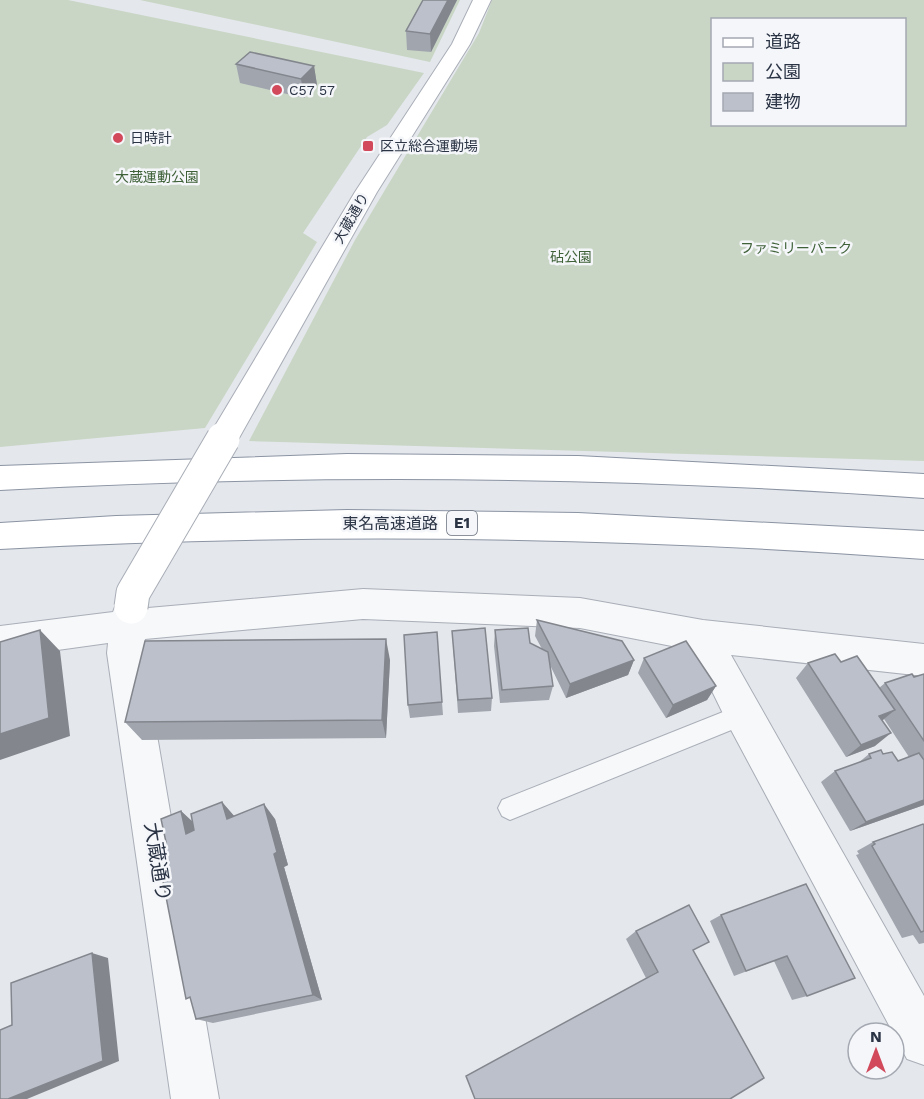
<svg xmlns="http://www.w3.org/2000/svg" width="924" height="1099" font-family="'Work Sans','Noto Sans JP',sans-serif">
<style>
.green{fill:#c9d6c5;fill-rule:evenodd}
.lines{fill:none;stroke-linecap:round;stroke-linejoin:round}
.lane-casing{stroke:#a9aeb7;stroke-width:2}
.street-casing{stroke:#a9aeb7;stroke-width:2}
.secondary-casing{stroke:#a9aeb7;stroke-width:2}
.highway-casing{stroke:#8b94a3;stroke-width:2}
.lane{fill:#f7f8fa;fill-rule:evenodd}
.street{fill:#f7f8fa;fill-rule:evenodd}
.secondary{fill:#fff;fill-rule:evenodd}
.highway{fill:#fff;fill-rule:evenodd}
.secondary-bridge-casing{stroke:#a9aeb7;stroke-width:35;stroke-linecap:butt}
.secondary-bridge{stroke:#fff;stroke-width:33}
.wall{fill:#a1a5ae}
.shaded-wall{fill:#83868d}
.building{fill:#bbc0ca;stroke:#83868d;stroke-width:1.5}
.poi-dot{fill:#d1495b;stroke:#f4f6f9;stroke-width:2}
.labels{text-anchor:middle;stroke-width:5;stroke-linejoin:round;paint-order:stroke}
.far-poi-label{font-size:14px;fill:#2b3445;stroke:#f4f6f9;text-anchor:start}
.far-park-label{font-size:14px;fill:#3f6138;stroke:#f4f6f9}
.far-street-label{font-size:14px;fill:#2b3445;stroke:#f4f6f9}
.shield{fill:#f4f6f9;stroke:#676e7b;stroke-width:1.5}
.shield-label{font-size:15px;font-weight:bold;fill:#2b3445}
.street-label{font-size:16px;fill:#2b3445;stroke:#f4f6f9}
.near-street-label{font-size:20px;fill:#2b3445;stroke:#f4f6f9}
</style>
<rect width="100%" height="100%" fill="#e4e7ec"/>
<path class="green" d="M 0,0 L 68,0 L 424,73 L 387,125 L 367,137 L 303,233 L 317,242 L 205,428 L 0,447 Z
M 140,0 L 460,0 L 430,62 Z
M 492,0 L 924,0 L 924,461 L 249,441 L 355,240 L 479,33 ZM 712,20 L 904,20 L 904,124 L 712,124 Z"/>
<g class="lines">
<defs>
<path id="lane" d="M 743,704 L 751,708 L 754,715 L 751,722 L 510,820 L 502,816 L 498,808 L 502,800 Z"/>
<path id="street" d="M 363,589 L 580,598 L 703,620 L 924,644 L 924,676 L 731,655 L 924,996 L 924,1065 L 907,1059 L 730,728 L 692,650 L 580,628 L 363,619 L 145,639 L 143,653 L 219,1099 L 171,1099 L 107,653 L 108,643 L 0,658 L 0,626 L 113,612 L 119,596 L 131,592 L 143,596 L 148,608 Z"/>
<path id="secondary" d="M 473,0 L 491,0 L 470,44 L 377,192 L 234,447 L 223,450 L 212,447 L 208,439 L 212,431 L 355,192 L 452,44 Z"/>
<path id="highway" d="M 347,454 L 578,456 L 924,474 L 924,498 C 616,476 309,473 0,490 L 0,466 Z
M 347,510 L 578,513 L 924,531 L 924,559 C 616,536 309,532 0,549 L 0,523 L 116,516 Z"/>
</defs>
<use href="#lane" class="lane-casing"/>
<use href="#street" class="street-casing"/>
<use href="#secondary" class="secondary-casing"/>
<use href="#highway" class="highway-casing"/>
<use href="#lane" class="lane"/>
<use href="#street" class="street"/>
<use href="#secondary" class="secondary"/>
<use href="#highway" class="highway"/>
<defs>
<path id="secondary-bridge" d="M 131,607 L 133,593 L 223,439"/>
</defs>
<use href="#secondary-bridge" class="secondary-bridge-casing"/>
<use href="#secondary-bridge" class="secondary-bridge"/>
</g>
<path class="wall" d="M 423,0 L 457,0 L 431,52 L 407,50 L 406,31 Z
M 236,64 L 314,66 L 317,85 L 304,98 L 240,83 Z
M 537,620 L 634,660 L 628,675 L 566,698 L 550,665 L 553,686 L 549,700 L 500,703 L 494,646 L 495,630 L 530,643 L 542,649 L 535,636 Z
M 452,631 L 492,698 L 491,711 L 458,713 Z
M 644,658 L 716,686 L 707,700 L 666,718 L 638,673 Z
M 390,660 L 386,738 L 142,740 L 125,722 Z
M 841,662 L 879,688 L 885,683 L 914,677 L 924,674 L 924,805 L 850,831 L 821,782 L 835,771 L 858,763 L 869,754 L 883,754 L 898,761 L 909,757 L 884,719 L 882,721 L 875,746 L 846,757 L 796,678 L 808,663 Z
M 442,702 L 443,715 L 410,718 L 408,705 Z
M 222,802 L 234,816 L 275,819 L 288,865 L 284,867 L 322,1000 L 213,1023 L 196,1019 L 166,842 L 181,811 L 193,822 Z
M 924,825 L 924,943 L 919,944 L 913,935 L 902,938 L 856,855 L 859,854 L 857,851 L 873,842 Z
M 806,884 L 807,996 L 792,1000 L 774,961 L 734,976 L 710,921 L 721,915 Z
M 636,931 L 693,951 L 646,978 L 626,939 Z"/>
<path class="shaded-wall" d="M 448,0 L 457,0 L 431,52 L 430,34 Z
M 314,66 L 317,85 L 304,98 L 301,79 Z
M 40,630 L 60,651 L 70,736 L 0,760 L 0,734 Z
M 386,639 L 390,660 L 386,738 L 382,720 Z
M 634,660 L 628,675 L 566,698 L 570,684 Z
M 716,686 L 707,700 L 666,718 L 673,705 Z
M 895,710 L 879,723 L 879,716 Z
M 891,733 L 875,746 L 846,757 L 861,745 Z
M 924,800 L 924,805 L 850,831 L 866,822 Z
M 222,802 L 235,817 L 227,819 Z
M 264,804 L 275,819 L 288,865 L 284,867 L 322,1000 L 313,995 L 274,854 Z
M 181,811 L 197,826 L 201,848 L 186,834 Z
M 92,953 L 108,958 L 119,1061 L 27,1099 L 8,1099 Z"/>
<path class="building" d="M 423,0 L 448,0 L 430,34 L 406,31 Z
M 250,52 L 314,66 L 301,79 L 236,64 Z
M 537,620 L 622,641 L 634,660 L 570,684 Z
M 485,628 L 492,698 L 458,700 L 452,631 Z
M 528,628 L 530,643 L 548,652 L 553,686 L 502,690 L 495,630 Z
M 40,630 L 49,718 L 0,734 L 0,642 Z
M 437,632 L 442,702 L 408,705 L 404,635 Z
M 386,639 L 382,720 L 125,722 L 145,641 Z
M 686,641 L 716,686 L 673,705 L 644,658 Z
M 835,654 L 841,662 L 857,656 L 895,710 L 879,716 L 891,733 L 861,745 L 808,663 Z
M 912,674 L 914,677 L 924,674 L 924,741 L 885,683 Z
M 881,750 L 883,754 L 892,752 L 898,761 L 919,753 L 924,760 L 924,800 L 866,822 L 835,771 L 871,758 L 869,754 Z
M 222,802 L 227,819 L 264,804 L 277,852 L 274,854 L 313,995 L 196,1019 L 190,997 L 186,999 L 156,846 L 166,842 L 161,819 L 181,811 L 186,834 L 194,830 L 191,814 Z
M 923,824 L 924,825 L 924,931 L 921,932 L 872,846 L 875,844 L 873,842 Z
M 806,884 L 855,978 L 807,996 L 787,956 L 746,971 L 721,915 Z
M 689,905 L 709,942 L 693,950 L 764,1078 L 730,1099 L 475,1099 L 466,1076 L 658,972 L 636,931 Z
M 92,953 L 103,1061 L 8,1099 L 0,1099 L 0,1030 L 12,1025 L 11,983 Z"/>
<g class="poi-dot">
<circle cx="277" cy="90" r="6"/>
<circle cx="118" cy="138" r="6"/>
<rect x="362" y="140" width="12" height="12" rx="3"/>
</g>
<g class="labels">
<g class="far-poi-label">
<text x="289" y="95">C57 57</text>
<text x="130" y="143">日時計</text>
<text x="380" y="151">区立総合運動場</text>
</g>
<g class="far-park-label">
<text x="157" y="182">大蔵運動公園</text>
<text x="796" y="253">ファミリーパーク</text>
<text x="571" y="262">砧公園</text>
</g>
<g class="far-street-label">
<text transform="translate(351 218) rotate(-60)" y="5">大蔵通り</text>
</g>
<rect class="shield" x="447" y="511" width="30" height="24" rx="4.5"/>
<g class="shield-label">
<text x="462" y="528">E1</text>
</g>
<g class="street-label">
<text x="390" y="529">東名高速道路</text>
</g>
<g class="near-street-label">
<text transform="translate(158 862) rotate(81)" y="7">大蔵通り</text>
</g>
</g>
<rect x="711" y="18" width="195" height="108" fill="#f4f6f9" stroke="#a4a8b1" stroke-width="1.5"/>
<rect x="723" y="38" width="30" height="9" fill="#ffffff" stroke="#a4a8b1" stroke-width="1.5"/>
<text x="765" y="48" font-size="18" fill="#2b3445">道路</text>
<rect x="723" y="63" width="30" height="18" fill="#c9d6c5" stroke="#a4a8b1" stroke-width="1.5"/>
<text x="765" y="78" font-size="18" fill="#2b3445">公園</text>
<rect x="723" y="93" width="30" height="18" fill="#bbc0ca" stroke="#a4a8b1" stroke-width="1.5"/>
<text x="765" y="108" font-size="18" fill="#2b3445">建物</text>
<g transform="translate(876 1051)"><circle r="28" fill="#f4f6f9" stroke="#a4a8b1" stroke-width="1.5"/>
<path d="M0-4.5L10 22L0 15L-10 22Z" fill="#d1495b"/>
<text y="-9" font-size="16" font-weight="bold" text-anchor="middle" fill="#2b3445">N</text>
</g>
</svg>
